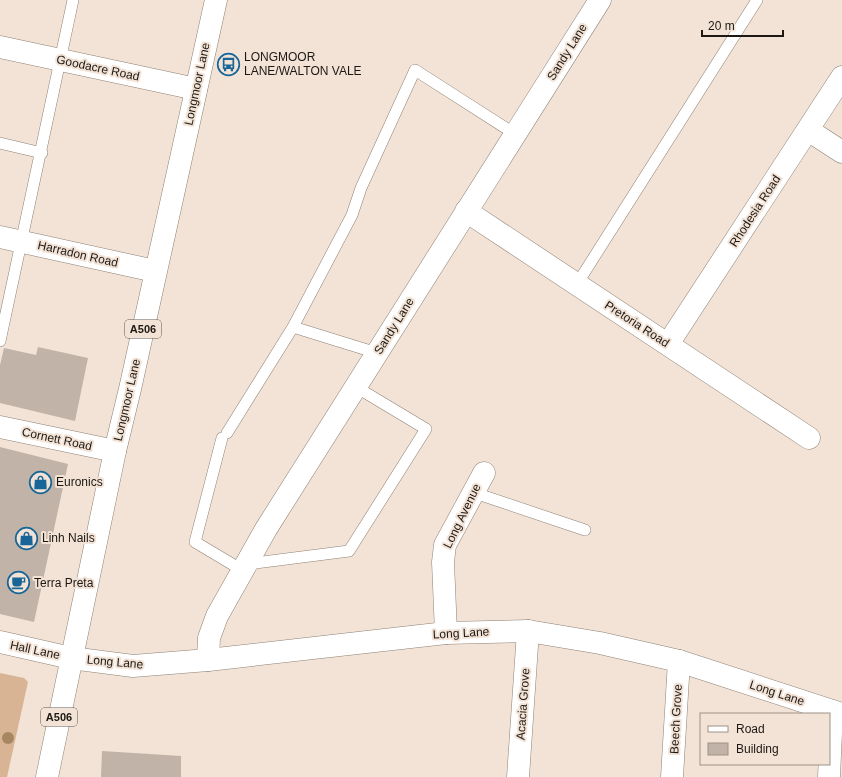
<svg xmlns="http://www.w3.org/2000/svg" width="842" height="777" font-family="Arial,sans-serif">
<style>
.green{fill:#d8b494}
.building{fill:#c1b3a7}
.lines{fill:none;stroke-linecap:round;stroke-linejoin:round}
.lane-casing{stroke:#8e8175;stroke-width:12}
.street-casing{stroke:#8e8175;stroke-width:23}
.secondary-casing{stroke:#8e8175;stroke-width:23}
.primary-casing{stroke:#8e8175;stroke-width:23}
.lane{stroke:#fff;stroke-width:11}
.street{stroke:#fff;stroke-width:22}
.secondary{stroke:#fff;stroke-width:22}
.primary{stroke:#fff;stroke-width:22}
.tree{fill:#a78761}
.labels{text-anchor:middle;stroke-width:4;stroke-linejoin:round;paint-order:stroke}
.shield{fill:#f2e3d6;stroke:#5d554e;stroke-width:1}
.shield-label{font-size:11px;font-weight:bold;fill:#1d1813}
.street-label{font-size:12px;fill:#1d1813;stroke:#f2e3d6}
.poi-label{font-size:12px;fill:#1d1813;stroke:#f2e3d6;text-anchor:start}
</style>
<rect width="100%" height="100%" fill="#f2e3d6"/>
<path class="green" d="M 0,673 L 24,678 L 28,682 L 7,777 L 0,777 Z"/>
<path class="building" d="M 38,347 L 88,358 L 75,421 L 0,403 L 0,365 L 4,348 L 36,355 Z
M 0,447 L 68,464 L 34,622 L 0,614 Z
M 102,751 L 181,756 L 181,777 L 101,777 Z"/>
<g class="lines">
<defs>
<path id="lane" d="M 0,143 L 42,153
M 577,284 L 757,0
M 293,327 L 377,353
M 0,341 L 73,0
M 227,433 L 293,327 L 352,215 L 361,188 L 415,70 L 515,134
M 222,438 L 195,542 L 242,570
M 472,492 L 585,530
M 247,564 L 349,551 L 426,429 L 356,387"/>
<path id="street" d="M 0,47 L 196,89
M 808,130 L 842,152
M 466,211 L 809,438
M 0,237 L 155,271
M 668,344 L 842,77
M 0,427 L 115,451
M 446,633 L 443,562 L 445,545 L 484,473
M 208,660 L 209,638 L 217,616 L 266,529 L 600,0
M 518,777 L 528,631
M 672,777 L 679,661
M 829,777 L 832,711"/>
<path id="secondary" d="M 0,642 L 71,658 L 133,666 L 208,660 L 446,633 L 528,631 L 600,643 L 679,661 L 842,714"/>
<path id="primary" d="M 47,777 L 115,451 L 130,389 L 216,0"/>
</defs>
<use href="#lane" class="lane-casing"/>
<use href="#street" class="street-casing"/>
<use href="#secondary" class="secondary-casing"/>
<use href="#primary" class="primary-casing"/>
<use href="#lane" class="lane"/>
<use href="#street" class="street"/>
<use href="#secondary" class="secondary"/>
<use href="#primary" class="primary"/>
</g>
<circle class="tree" cx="8" cy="738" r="6"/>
<defs>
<symbol id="bus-ring" viewBox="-11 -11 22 22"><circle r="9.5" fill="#f2e3d6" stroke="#186698" stroke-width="1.5"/><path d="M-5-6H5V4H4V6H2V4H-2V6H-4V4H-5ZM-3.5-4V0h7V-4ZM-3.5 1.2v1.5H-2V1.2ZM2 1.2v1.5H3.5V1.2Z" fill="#186698"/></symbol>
<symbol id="shop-ring" viewBox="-11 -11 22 22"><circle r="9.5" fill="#f2e3d6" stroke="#186698" stroke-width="1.5"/><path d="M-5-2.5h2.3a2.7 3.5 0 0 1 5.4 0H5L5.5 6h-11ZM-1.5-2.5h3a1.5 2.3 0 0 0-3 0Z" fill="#186698"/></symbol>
<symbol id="cafe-ring" viewBox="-11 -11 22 22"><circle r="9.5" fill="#f2e3d6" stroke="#186698" stroke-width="1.5"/><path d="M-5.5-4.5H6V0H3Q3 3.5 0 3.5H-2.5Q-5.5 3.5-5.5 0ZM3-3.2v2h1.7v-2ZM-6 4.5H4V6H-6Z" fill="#186698"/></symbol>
</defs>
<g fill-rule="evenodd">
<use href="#bus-ring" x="216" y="52" width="25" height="25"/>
<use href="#shop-ring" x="28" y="470" width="25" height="25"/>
<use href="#shop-ring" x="14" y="526" width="25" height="25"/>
<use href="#cafe-ring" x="6" y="570" width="25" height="25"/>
</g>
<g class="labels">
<g class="shield">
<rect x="125" y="320" width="36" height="18" rx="3"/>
<rect x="41" y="708" width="36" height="18" rx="3"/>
</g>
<g class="shield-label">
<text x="143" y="333">A506</text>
<text x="59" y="721">A506</text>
</g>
<g class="street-label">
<text transform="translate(567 52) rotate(-58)" y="4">Sandy Lane</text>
<text transform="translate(98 68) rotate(12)" y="4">Goodacre Road</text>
<text transform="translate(197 84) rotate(-78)" y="4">Longmoor Lane</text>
<text transform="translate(755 211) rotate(-57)" y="4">Rhodesia Road</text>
<text transform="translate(78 254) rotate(13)" y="4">Harradon Road</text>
<text transform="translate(637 324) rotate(33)" y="4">Pretoria Road</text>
<text transform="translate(394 326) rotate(-58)" y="4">Sandy Lane</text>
<text transform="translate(127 400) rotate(-77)" y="4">Longmoor Lane</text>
<text transform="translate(57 439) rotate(12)" y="4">Cornett Road</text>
<text transform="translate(462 516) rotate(-64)" y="4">Long Avenue</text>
<text transform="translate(461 633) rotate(-3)" y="4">Long Lane</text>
<text transform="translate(35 650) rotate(12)" y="4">Hall Lane</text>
<text transform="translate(115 662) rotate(5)" y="4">Long Lane</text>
<text transform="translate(777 693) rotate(18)" y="4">Long Lane</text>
<text transform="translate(523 704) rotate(-86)" y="4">Acacia Grove</text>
<text transform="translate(676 719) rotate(-87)" y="4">Beech Grove</text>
</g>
<g class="poi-label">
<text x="244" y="61">LONGMOOR<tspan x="244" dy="14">LANE/WALTON VALE</tspan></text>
<text x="56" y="486">Euronics</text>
<text x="42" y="542">Linh Nails</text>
<text x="34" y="587">Terra Preta</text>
</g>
</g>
<rect x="700" y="713" width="130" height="52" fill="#f2e3d6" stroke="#9d9288"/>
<rect x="708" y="726" width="20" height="6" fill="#ffffff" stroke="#9d9288"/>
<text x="736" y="733" font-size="12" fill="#1d1813">Road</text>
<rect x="708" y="743" width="20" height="12" fill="#c1b3a7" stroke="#9d9288"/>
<text x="736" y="753" font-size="12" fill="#1d1813">Building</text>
<path d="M702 30v6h81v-6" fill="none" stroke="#1d1813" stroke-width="2"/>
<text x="708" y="30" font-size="12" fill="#1d1813" stroke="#f2e3d6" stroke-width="3" paint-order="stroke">20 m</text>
</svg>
